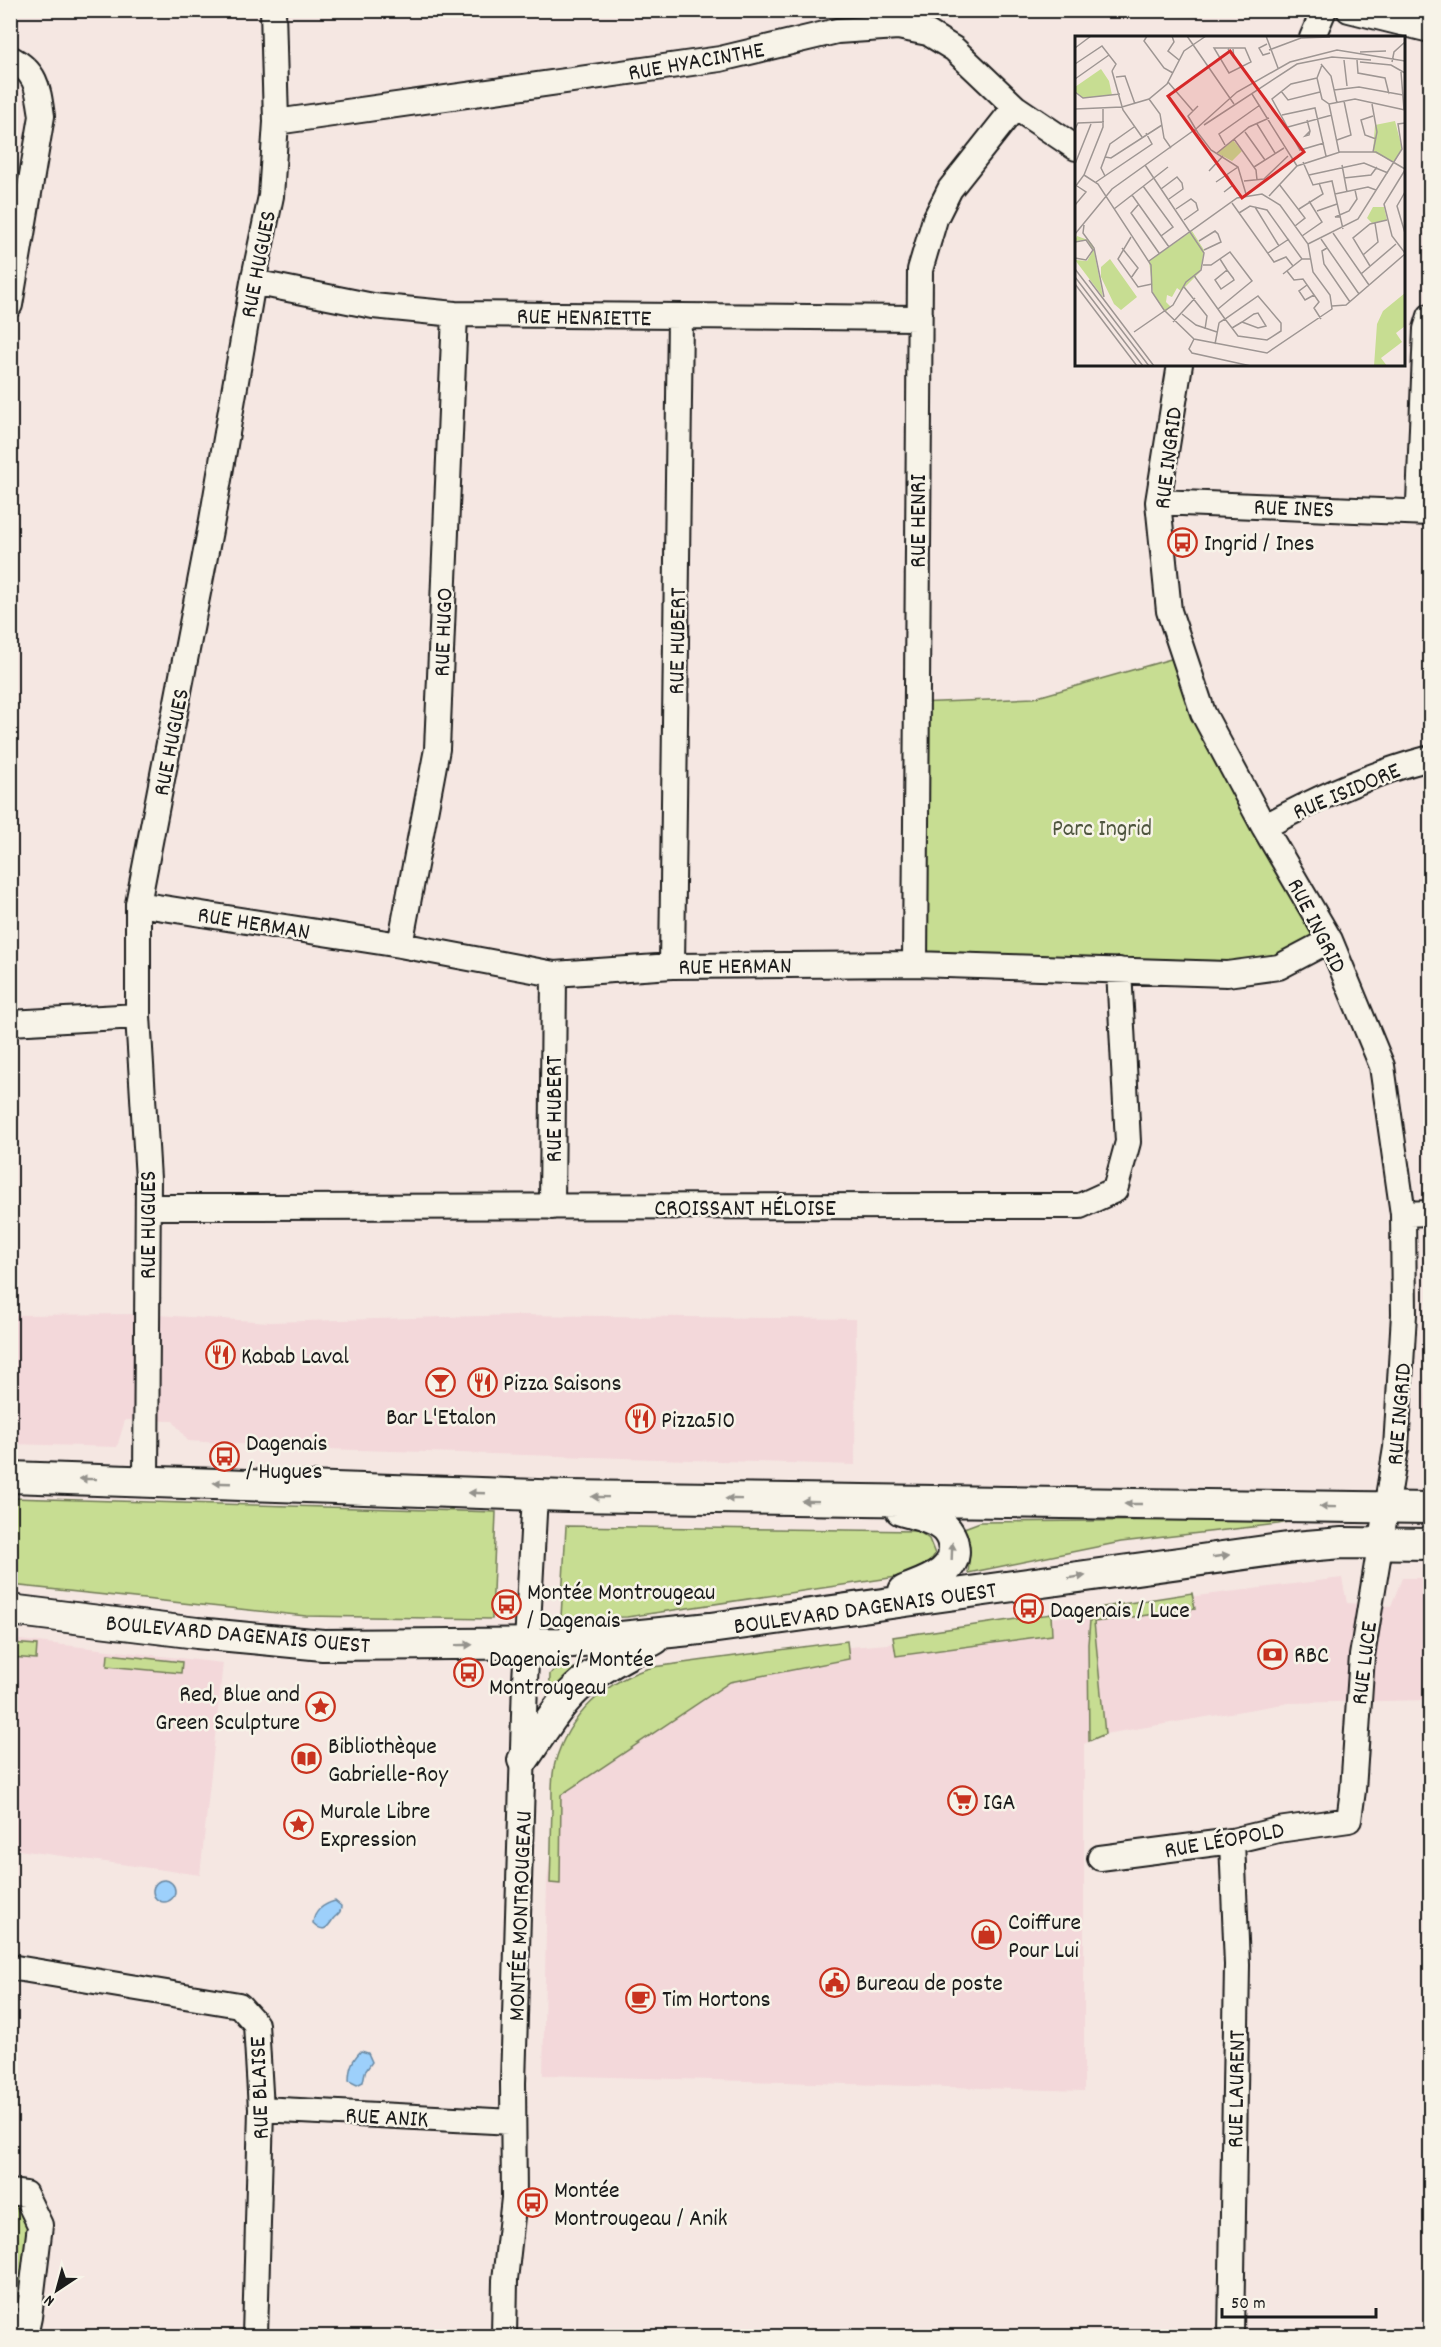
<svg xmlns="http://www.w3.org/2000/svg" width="1441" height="2347" font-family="Dekko,sans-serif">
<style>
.built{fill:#f3d8da}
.green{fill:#c7dd92;stroke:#727c57;stroke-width:1.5}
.water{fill:#9dd0fb;stroke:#6988a2;stroke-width:1.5}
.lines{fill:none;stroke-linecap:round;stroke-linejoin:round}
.minor-casing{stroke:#1c1c1c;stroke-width:28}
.major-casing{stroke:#1c1c1c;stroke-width:34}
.minor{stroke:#f7f3e8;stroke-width:24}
.major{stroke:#f7f3e8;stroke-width:30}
.oneway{fill:#94928c}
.labels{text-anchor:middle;stroke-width:5;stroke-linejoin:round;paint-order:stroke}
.street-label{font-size:24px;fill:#1c1c1c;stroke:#f7f3e8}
.poi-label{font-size:24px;fill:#1c1c1c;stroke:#f7f3e8;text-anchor:start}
.park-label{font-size:24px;fill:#4f563f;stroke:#f7f3e8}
.inset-road{fill:none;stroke:#9e9693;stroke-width:1.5}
.view{fill:#d62828;fill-opacity:0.15;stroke:#d62828;stroke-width:3}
.inset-edge{fill:none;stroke:#1c1c1c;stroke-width:3}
</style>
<rect width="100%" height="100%" fill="#f5e7e2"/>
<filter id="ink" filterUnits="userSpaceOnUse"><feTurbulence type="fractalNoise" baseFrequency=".0167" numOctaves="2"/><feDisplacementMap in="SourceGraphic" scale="12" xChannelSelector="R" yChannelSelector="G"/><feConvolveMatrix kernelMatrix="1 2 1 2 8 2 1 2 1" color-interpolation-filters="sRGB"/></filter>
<g filter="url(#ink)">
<path class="built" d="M 1429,1307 L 1430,1307 L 1430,1467 L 1423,1462 Z
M 141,1314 L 270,1322 L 517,1315 L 856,1319 L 855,1465 L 325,1449 L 188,1441 L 173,1421 L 125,1420 L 117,1447 L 11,1444 L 11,1315 Z
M 1342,1578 L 1347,1603 L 1391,1606 L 1402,1578 L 1430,1578 L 1430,1700 L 1289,1703 L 1105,1734 L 1084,1744 L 1084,2091 L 543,2075 L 547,1881 L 561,1777 L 695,1669 L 838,1648 L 887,1644 L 1188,1597 Z
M 11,1639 L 223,1663 L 200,1875 L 11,1849 Z"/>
<path class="green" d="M 1178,657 L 1330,940 L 1279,967 L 930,965 L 910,927 L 916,703 L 1034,698 Z
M 11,1498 L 496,1512 L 492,1619 L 306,1616 L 11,1585 Z
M 1303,1519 L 1278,1524 L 1121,1542 L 968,1573 C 970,1556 971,1544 964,1528 L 980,1522 Z
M 566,1526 L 918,1531 L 929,1539 L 935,1554 L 928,1565 L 910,1575 L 627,1617 L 561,1618 Z
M 1192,1593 L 1195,1609 L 1094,1622 L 1105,1734 L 1089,1741 L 1088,1644 L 1091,1609 Z
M 1051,1614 L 1052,1635 L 896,1656 L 893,1637 Z
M 847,1641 L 849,1659 L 730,1682 L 561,1795 L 560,1884 L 550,1883 C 551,1859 551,1834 552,1809 C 552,1794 551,1777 555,1763 C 568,1716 606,1680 653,1667 Z
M 10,1643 L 37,1645 L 36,1659 L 11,1657 Z
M 108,1654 L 182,1662 L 181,1673 L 107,1666 Z
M 579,1668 L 549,1704 L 550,1674 L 554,1670 Z
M 10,2192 L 40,2225 L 25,2336 L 11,2336 Z"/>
<path class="water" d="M153 1891a11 11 0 1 1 22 0a11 11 0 1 1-22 0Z
M 335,1901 L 341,1906 C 341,1914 338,1913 333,1919 C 327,1929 323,1933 313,1923 C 314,1911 324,1904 335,1901 Z
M 361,2051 L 368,2053 L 372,2062 L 365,2072 L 363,2082 L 357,2085 L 349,2081 C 349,2068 352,2060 361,2051 Z"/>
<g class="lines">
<defs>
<path id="minor" d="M 1349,10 L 1430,30
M 1312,38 L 1324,10
M 10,58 C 37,72 38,88 42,116 L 10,305
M 276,122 L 720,59 L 837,31 L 898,27 L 928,33 L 954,49 L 1015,107 L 1076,148
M 253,282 L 373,306 L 455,314 L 918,318
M 1158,502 L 1430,513
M 1412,512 L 1419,502 L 1426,329 L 1430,316
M 1264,827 C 1317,798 1372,773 1430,758
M 138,904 L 400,945 L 554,974 L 672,966 L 915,964 L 1227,974 L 1279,967 L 1330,940
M 400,945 L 437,749 L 455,314
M 915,964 L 920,270 L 935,219 L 950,189 L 1015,107
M 672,966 L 680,317
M 10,1023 L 138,1016
M 148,1207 L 1080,1206 L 1115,1190 L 1128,1142 L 1119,970
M 552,1207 L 554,974
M 1403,1214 L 1430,1213
M 146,1480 L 148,1179 L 138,1016 L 138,904 L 212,520 L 253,282 L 271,196 L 276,122 L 273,10
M 1100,1858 L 1232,1841 L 1278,1830 L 1349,1820 L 1353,1790 L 1362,1656 L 1396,1448 L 1404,1314 L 1403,1214 L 1382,1066 L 1330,940 L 1264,827 L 1203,713 L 1169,611 L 1158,502 L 1180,364
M 10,1967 L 239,2005 L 256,2024 L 261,2109 L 255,2336
M 261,2109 L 513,2122
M 10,2192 L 25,2194 L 40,2225 L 29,2317 L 25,2336
M 504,2336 L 505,2280 L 514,2198 L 513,2083 L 525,1681 L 535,1495
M 1231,2336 L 1237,1965 L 1232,1841"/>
<path id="major" d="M 10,1477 L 567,1496 L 1430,1508
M 901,1510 C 914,1514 930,1517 941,1525 C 947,1529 952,1537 953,1544 C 960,1573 923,1583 904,1591
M 10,1610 L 197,1633 L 323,1645 L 562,1643 L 710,1628 L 1295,1547 L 1342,1543 L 1430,1544
M 523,1760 C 540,1736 555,1709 576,1689 C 599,1667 628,1654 655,1639"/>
</defs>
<use href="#minor" class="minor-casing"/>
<use href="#major" class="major-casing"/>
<use href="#minor" class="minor"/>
<use href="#major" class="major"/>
</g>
<defs><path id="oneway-solid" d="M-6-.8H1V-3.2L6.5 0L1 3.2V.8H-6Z" transform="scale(1.5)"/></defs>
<g class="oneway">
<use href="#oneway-solid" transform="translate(88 1479) rotate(-179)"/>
<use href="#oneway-solid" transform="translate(222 1483) rotate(-178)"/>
<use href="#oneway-solid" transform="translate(477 1493) rotate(-178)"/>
<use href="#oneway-solid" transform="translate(600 1497) rotate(-179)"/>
<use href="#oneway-solid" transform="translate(734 1499) rotate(-179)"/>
<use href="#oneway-solid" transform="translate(810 1501) rotate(-179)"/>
<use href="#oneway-solid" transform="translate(1133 1504) rotate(-180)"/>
<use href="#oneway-solid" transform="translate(1328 1507) rotate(-179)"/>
<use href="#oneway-solid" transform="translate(952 1551) rotate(-88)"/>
<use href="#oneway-solid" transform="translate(1221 1556) rotate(-8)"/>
<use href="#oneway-solid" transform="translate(1077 1577) rotate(-8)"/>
<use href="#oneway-solid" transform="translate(464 1645) rotate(-1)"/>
</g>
</g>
<defs>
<symbol id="bus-ring" viewBox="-11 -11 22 22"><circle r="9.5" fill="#f7f3e8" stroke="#c8321e" stroke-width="1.5"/><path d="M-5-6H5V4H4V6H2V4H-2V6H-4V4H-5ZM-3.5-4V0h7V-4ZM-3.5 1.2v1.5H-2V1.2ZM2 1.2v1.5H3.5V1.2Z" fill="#c8321e"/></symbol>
<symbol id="restaurant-ring" viewBox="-11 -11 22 22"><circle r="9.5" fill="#f7f3e8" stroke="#c8321e" stroke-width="1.5"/><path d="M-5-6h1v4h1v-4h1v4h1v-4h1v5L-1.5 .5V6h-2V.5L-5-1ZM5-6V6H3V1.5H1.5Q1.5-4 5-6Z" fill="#c8321e"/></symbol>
<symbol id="bar-ring" viewBox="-11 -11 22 22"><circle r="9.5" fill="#f7f3e8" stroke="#c8321e" stroke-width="1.5"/><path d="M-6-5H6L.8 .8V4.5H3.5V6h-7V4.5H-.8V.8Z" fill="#c8321e"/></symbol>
<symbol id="bank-ring" viewBox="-11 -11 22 22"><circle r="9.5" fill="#f7f3e8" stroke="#c8321e" stroke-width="1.5"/><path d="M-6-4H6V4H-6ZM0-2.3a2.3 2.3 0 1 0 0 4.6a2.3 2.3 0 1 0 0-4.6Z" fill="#c8321e"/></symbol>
<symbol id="sight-ring" viewBox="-11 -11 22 22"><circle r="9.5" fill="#f7f3e8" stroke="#c8321e" stroke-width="1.5"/><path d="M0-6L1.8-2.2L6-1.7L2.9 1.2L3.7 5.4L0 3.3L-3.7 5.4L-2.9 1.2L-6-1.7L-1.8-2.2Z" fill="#c8321e"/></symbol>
<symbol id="library-ring" viewBox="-11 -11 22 22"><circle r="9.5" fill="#f7f3e8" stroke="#c8321e" stroke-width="1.5"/><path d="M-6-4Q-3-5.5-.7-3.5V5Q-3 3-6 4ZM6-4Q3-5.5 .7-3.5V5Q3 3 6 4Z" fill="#c8321e"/></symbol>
<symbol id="supermarket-ring" viewBox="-11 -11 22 22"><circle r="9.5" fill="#f7f3e8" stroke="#c8321e" stroke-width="1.5"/><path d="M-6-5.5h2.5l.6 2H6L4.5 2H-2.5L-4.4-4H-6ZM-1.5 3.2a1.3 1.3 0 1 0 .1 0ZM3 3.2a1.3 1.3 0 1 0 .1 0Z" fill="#c8321e"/></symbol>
<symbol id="shop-ring" viewBox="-11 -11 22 22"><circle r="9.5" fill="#f7f3e8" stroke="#c8321e" stroke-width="1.5"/><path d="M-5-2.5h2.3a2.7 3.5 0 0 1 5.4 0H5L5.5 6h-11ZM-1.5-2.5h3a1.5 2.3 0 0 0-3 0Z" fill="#c8321e"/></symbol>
<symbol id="civic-ring" viewBox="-11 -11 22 22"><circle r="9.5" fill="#f7f3e8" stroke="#c8321e" stroke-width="1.5"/><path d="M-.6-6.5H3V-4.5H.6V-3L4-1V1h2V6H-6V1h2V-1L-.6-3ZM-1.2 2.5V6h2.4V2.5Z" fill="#c8321e"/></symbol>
<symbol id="cafe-ring" viewBox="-11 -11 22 22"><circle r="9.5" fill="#f7f3e8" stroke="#c8321e" stroke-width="1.5"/><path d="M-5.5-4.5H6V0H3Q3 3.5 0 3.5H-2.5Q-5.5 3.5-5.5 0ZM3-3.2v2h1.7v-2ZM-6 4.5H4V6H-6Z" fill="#c8321e"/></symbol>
</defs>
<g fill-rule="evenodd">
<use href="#bus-ring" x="1166" y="526" width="33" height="33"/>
<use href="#restaurant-ring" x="204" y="1338" width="33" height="33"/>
<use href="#restaurant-ring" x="466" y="1366" width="33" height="33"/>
<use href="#bar-ring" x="424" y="1366" width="33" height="33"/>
<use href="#restaurant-ring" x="624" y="1402" width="33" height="33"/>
<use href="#bus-ring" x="208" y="1440" width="33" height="33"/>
<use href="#bus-ring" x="490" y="1588" width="33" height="33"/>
<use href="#bus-ring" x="1012" y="1592" width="33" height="33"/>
<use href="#bank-ring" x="1256" y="1638" width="33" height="33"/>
<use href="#bus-ring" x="452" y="1656" width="33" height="33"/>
<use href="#sight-ring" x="304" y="1690" width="33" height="33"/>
<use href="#library-ring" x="290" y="1742" width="33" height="33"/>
<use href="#supermarket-ring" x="946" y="1784" width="33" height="33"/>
<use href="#sight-ring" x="282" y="1808" width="33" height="33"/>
<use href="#shop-ring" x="970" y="1918" width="33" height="33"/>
<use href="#civic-ring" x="818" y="1966" width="33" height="33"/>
<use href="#cafe-ring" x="624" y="1982" width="33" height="33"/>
<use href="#bus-ring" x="516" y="2186" width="33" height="33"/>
</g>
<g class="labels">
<g class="street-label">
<text transform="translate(696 60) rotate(-10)" y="8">RUE HYACINTHE</text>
<text transform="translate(257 264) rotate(-79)" y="8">RUE HUGUES</text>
<text transform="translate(584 316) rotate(1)" y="8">RUE HENRIETTE</text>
<text transform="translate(1167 458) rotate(-83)" y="8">RUE INGRID</text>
<text transform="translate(1294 507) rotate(2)" y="8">RUE INES</text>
<text transform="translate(917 521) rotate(-90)" y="8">RUE HENRI</text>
<text transform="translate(442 632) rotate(-88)" y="8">RUE HUGO</text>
<text transform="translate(676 641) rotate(-89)" y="8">RUE HUBERT</text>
<text transform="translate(170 742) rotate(-79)" y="8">RUE HUGUES</text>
<text transform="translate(1346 790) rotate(-23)" y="8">RUE ISIDORE</text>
<text transform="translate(254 922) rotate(9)" y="8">RUE HERMAN</text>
<text transform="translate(1318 925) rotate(63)" y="8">RUE INGRID</text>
<text transform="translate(735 965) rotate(-1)" y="8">RUE HERMAN</text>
<text transform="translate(553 1109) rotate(-90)" y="8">RUE HUBERT</text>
<text x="745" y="1215">CROISSANT HÉLOISE</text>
<text transform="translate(147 1225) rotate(-90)" y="8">RUE HUGUES</text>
<text transform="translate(1398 1414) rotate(-85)" y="8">RUE INGRID</text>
<text transform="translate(865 1607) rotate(-8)" y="8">BOULEVARD DAGENAIS OUEST</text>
<text transform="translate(238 1633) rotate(5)" y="8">BOULEVARD DAGENAIS OUEST</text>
<text transform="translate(1363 1663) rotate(-83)" y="8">RUE LUCE</text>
<text transform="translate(1224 1839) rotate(-10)" y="8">RUE LÉOPOLD</text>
<text transform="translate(519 1916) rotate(-88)" y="8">MONTÉE MONTROUGEAU</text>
<text transform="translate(258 2088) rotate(-92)" y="8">RUE BLAISE</text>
<text transform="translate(1235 2089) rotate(-89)" y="8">RUE LAURENT</text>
<text transform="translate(387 2116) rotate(3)" y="8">RUE ANIK</text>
</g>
<g class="poi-label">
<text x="1204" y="550">Ingrid / Ines</text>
<text x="241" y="1363">Kabab Laval</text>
<text x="503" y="1390">Pizza Saisons</text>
<text x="441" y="1424" text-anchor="middle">Bar L'Etalon</text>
<text x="661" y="1427">Pizza510</text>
<text x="246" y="1450">Dagenais<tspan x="246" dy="28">/ Hugues</tspan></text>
<text x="527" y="1599">Montée Montrougeau<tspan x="527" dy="28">/ Dagenais</tspan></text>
<text x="1050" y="1617">Dagenais / Luce</text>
<text x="1294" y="1662">RBC</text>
<text x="489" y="1666">Dagenais / Montée<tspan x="489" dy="28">Montrougeau</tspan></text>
<text x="300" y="1701" text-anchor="end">Red, Blue and<tspan x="300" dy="28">Green Sculpture</tspan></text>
<text x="328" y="1753">Bibliothèque<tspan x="328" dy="28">Gabrielle-Roy</tspan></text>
<text x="983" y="1809">IGA</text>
<text x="320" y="1818">Murale Libre<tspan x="320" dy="28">Expression</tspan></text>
<text x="1008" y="1929">Coiffure<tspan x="1008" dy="28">Pour Lui</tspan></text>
<text x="856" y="1990">Bureau de poste</text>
<text x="662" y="2006">Tim Hortons</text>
<text x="554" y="2197">Montée<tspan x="554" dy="28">Montrougeau / Anik</tspan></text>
</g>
<g class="park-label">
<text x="1102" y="835">Parc Ingrid</text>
</g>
</g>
<g transform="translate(1075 36)">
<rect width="330" height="330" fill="#f5e7e2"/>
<path d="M 26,33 L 34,45 L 37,59 L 8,62 L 0,56 L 0,51 ZM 320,85 L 327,112 L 319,126 L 298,116 L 300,89 ZM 158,104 L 167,115 L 157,125 L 142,117 ZM 298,171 L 309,171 L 312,184 L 297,187 L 292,182 ZM 117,195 L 129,214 L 125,236 L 106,255 L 102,252 L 97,261 L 92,259 L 91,266 L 96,271 L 90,276 L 78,257 L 74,225 ZM 2,200 L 13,204 L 17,208 L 18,210 L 28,261 L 0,224 L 12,225 L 18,215 L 12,204 L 0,205 ZM 35,223 L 62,261 L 46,274 L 39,268 L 26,241 L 26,231 ZM 330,257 L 330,290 L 321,297 L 327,306 L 306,322 L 312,330 L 299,330 L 302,288 L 308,275 Z" fill="#c7dd92"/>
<path class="inset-road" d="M 72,0 L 69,5 L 89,32 L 98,37M 97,0 L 99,6 L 93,15 L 104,24M 112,0 L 159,68M 191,0 L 203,32M 192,8 L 184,12 L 188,19 L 195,17M 0,12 L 16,0M 139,12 L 170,12 L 176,26 L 154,37 ZM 153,13 L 159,22 L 158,13M 194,14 L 226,2 L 255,1M 285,16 L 311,15M 269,24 L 272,50M 282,24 L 283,37 L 310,42 L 314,58M 285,26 L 316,29 L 330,37M 317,26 L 319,16 L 330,6M 0,28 L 27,10 L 41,28 L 37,35M 246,28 L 256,40 L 262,67M 247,29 L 242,42 L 247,63 L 254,68 L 264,116M 37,35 L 48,74 L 67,101M 326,36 L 329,74M 41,41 L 50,40 L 60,68M 242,42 L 216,48 L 197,63 L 225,114 L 249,107M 0,43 L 34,19M 93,46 L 118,75M 259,54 L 284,51 L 328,59M 206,55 L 213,64 L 245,56M 0,56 L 8,62 L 45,58M 177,58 L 222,130M 74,63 L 85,78 L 89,102 L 96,112M 254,68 L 280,63 L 330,74M 297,68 L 302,96 L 298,116M 123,70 L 113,80 L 123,97 L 136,114 L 163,131 L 171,158M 0,73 L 47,71 L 74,63 L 92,48 L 109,15 L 131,0M 207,79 L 240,72 L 251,120M 298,80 L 286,84 L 290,99 L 301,103M 232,84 L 235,95 L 230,100 L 234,99 L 235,95M 182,88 L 200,117M 129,89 L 222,28 L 257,21 L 296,24M 213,91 L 257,79M 0,93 L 3,87 L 29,86M 170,96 L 190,124M 159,103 L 181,134 L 182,144M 262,104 L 276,99 L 269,65M 150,109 L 144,98 L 185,69M 142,117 L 174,91 L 194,82M 30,121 L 36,122 L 87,89M 228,126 L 238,149 L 257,145 L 268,193M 0,128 L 16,88M 267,129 L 272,156M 179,131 L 209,112M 330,134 L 309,168 L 317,200 L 330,217M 134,135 L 148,120M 9,139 L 23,148 L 76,229 L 77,256 L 89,274 L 119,303 L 192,317 L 257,273 L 255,259 L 238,236 L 233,208 L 205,169 L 187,158 L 162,162 L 74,225M 234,139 L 289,127 L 313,137M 30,140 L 26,132 L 35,108 L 59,91M 269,142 L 296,139 L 302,131M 169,145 L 189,143 L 213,120M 21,146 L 77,108 L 71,97M 141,146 L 163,131M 204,148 L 230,182 L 220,190M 68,150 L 98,191 L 86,200M 0,151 L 9,139 L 28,91 L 28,73M 86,153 L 102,141 L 107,147 L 108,153 L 94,163M 149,156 L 158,149 L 152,139M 330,156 L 322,170 L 330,197M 260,158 L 293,151 L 301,154M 57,159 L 94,211M 194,160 L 222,130 L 265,116 L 301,116 L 330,133M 157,167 L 199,226 L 211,221 L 218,230M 0,169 L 11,156 L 2,150M 63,169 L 56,177 L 84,217M 180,171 L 204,210M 39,173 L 93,131M 101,173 L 116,163 L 121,167 L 123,174 L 109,184M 224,173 L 248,158 L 244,147M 242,175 L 262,168M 164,177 L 175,170 L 192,174 L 227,223M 265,181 L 260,181 L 274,175 L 282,163 L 280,154M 9,189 L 8,197 L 19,212 L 29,261M 258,197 L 294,249M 0,198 L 37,153 L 122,92 L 162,56 L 215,26 L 262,14 L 330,25M 227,200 L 247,186 L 234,165M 56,201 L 43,223 L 63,251 L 77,248M 246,203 L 284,258M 124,205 L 140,195 L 143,198 L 146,206 L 129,214M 0,206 L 11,204 L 18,214 L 11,224 L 0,222M 233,208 L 283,183 L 327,113 L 323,88 L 330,87M 47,212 L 63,232 L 56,242M 252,212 L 247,215 L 249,228 L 275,266M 193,217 L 214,203M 288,219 L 303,206 L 300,187M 145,223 L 152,234 L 158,242 L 159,244 L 146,253 L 140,244 L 152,234M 128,229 L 136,229 L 155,216 L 177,245 L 143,273M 295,230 L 278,202 L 295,188 L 312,184M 0,233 L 74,330M 212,235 L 219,244 L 228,243 L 244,266 L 239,272 L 246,283M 208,238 L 227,223 L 235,223M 286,238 L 321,208M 120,240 L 120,241 L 150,283 L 157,292 L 163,300 L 192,304 L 206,295 L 206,287 L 183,260 L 150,283 L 145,286 L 144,287 L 140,308M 0,241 L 68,330M 14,244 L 79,330M 0,248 L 62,330M 232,249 L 224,255 L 230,264 L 239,259M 109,251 L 132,280 L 130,293M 257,270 L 271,269 L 330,218M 107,278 L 121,289 L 142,296M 98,286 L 120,262M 157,292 L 167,286 L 179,278 L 183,277 L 191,290 L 183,292 L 167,286M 59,296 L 98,269 L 111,246 L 126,234 L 129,217 L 70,129M 119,303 L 114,313 L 117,317 L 176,330"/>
<path class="view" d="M 155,15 L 229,116 L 167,162 L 93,60 Z"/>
<rect width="330" height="330" class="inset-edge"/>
</g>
<rect width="1441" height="2347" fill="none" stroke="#f7f3e8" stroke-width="36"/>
<rect x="18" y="18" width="1405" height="2311" fill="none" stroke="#1c1c1c" stroke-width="2" filter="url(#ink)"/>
<g transform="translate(57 2290) rotate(216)" stroke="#f7f3e8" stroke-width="4.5" paint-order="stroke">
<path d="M0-4.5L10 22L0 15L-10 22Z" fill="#1c1c1c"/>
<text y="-9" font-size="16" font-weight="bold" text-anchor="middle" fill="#1c1c1c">N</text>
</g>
<path d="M1222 2308v9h154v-9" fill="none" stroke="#1c1c1c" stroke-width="3"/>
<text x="1231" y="2308" font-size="18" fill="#1c1c1c" stroke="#f7f3e8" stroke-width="4.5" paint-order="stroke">50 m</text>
</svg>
